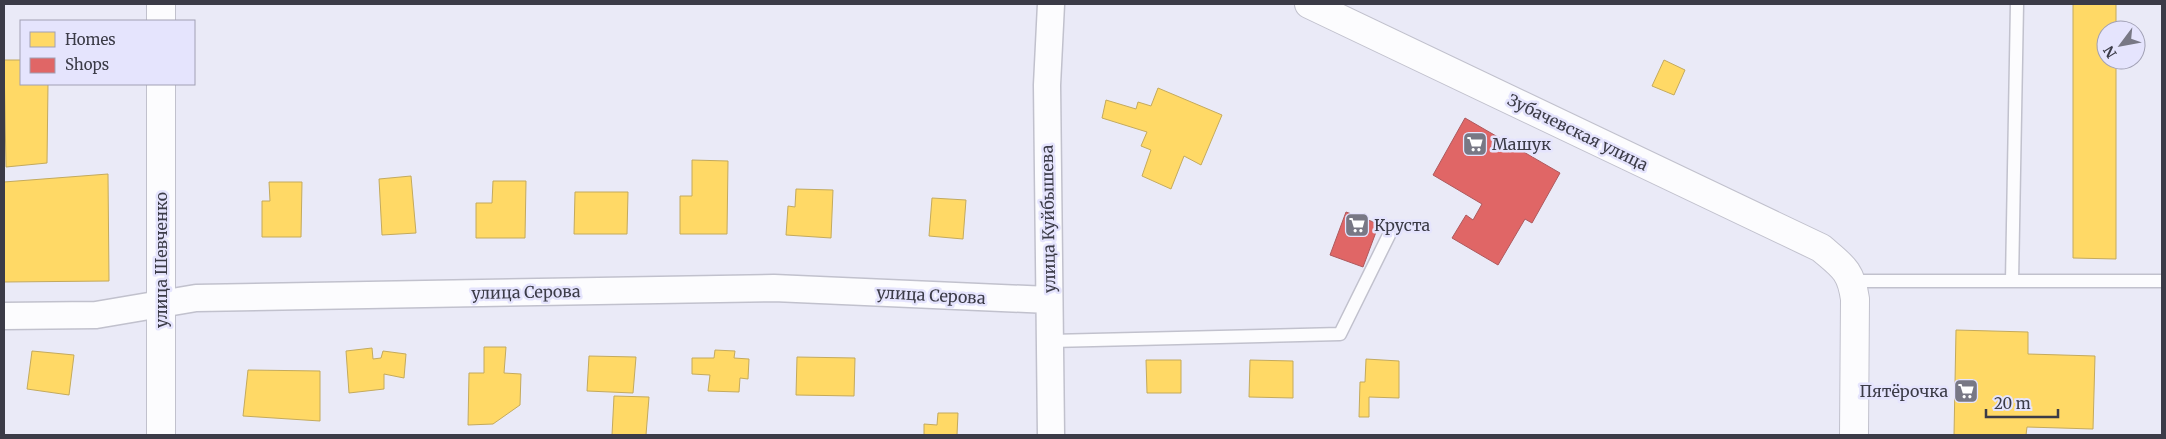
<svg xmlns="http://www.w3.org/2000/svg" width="2166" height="439" font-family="Merriweather,serif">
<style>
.homes{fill:#ffd966;stroke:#c4aa5d}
.shops{fill:#e06666;stroke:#ae595d}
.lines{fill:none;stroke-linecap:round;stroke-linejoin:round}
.service-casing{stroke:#c1c1cd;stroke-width:15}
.minor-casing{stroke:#c1c1cd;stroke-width:29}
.tertiary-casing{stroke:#c1c1cd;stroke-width:30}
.service{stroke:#fcfcfe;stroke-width:12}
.minor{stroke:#fcfcfe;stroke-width:26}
.tertiary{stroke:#fcfcfe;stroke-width:28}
.labels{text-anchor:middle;stroke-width:5;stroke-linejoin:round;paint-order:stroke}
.street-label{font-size:16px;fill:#3b3b47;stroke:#e5e4fd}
.poi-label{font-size:16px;fill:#3b3b47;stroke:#e5e4fd;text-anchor:start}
</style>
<rect width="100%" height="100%" fill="#eaeaf7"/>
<path class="homes" d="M 2073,4 L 2116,4 L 2116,30 L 2106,30 L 2106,60 L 2116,60 L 2116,259 L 2073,258 Z
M 4,60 L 21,60 L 21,84 L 48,84 L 47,163 L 6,167 Z
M 1664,60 L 1685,70 L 1674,95 L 1652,86 Z
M 1158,88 L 1222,115 L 1201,165 L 1184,156 L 1171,189 L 1142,176 L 1151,150 L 1141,146 L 1147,132 L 1102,118 L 1106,100 L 1136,109 L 1138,102 L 1151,106 Z
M 692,160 L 728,161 L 727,234 L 680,234 L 680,196 L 692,196 Z
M 108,174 L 109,281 L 4,282 L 4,182 Z
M 411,176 L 416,233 L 382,235 L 379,179 Z
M 493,181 L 526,181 L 525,238 L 476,238 L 476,203 L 492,203 Z
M 269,182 L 302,182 L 301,237 L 262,237 L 262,201 L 270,201 Z
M 796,189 L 833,190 L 831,238 L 786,235 L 788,206 L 795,207 Z
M 575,192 L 628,192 L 627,234 L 574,234 Z
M 932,198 L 966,200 L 963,239 L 929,236 Z
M 1956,330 L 2028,332 L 2028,354 L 2095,356 L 2093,429 L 2027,427 L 2026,435 L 1954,435 Z
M 484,347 L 506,347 L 504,373 L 521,374 L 520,405 L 493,424 L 468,425 L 469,373 L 484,373 Z
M 372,348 L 373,359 L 381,358 L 383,351 L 406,354 L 404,378 L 384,374 L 384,389 L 349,393 L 346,351 Z
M 715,350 L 735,351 L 734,358 L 749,359 L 748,379 L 740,378 L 739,392 L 708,391 L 710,375 L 692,374 L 692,358 L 714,358 Z
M 32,351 L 74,355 L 69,395 L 27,389 Z
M 589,356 L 636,357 L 633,393 L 587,391 Z
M 797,357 L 855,358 L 854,396 L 796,395 Z
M 1366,359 L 1399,361 L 1399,398 L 1369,397 L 1369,417 L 1359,417 L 1360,382 L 1365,382 Z
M 1146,360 L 1181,360 L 1181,393 L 1147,393 Z
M 1250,360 L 1293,361 L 1293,398 L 1249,397 Z
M 248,370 L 320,371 L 320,421 L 243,416 Z
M 614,396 L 649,397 L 646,435 L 612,435 Z
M 938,413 L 958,413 L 957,435 L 924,435 L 924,424 L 937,425 Z"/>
<path class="shops" d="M 1465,118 L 1560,173 L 1532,223 L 1525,219 L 1498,265 L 1452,238 L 1466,215 L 1473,220 L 1482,204 L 1433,175 Z
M 1346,212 L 1379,224 L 1363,267 L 1330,255 Z"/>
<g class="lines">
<defs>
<path id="service" d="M 1852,281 L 2162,281
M 2012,281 L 2017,4
M 1051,341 L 1340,334 L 1389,235"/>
<path id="minor" d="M 1051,4 L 1047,85 L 1051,435
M 4,316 L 96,315 L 196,298 L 774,288 L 1049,300"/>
<path id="tertiary" d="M 1309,4 L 1821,248 C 1842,266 1851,270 1855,299 L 1854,435
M 161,21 L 161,4
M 161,435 L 161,84"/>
</defs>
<use href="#service" class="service-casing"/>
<use href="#minor" class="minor-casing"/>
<use href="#tertiary" class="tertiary-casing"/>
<use href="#service" class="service"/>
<use href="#minor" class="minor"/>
<use href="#tertiary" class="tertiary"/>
</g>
<defs>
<symbol id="supermarket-square" viewBox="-11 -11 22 22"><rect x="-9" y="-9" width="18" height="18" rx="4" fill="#787885" stroke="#e5e4fd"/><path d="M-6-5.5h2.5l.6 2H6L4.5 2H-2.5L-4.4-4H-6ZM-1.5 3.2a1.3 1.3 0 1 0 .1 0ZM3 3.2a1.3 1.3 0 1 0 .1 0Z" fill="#fff"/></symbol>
</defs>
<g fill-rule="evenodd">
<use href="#supermarket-square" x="1461" y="130" width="28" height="28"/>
<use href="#supermarket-square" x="1343" y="211" width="28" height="28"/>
<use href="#supermarket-square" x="1952" y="377" width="28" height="28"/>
</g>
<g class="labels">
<g class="street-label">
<text transform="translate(1578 132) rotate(26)" y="6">Зубачевская улица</text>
<text transform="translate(1048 219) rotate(-91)" y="6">улица Куйбышева</text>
<text transform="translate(161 260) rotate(-90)" y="6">улица Шевченко</text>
<text transform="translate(526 292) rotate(-1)" y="6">улица Серова</text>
<text transform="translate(931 295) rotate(3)" y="6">улица Серова</text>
</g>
<g class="poi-label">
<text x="1492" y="150">Машук</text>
<text x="1374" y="231">Круста</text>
<text x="1948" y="397" text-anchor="end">Пятёрочка</text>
</g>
</g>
<rect width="2166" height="439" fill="none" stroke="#3b3b47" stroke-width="10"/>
<rect x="20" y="20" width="175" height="65" fill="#e5e4fd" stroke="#a1a0b4"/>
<rect x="30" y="32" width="25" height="15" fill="#ffd966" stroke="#a1a0b4"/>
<text x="65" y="45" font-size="15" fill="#3b3b47">Homes</text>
<rect x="30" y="58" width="25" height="15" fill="#e06666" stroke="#a1a0b4"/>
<text x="65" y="70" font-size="15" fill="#3b3b47">Shops</text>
<g transform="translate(2121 45) rotate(238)"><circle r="24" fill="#e5e4fd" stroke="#a1a0b4"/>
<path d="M0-4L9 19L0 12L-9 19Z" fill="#787885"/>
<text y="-8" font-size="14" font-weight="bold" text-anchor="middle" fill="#3b3b47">N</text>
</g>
<path d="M1986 409v8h72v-8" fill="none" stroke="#3b3b47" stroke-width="2.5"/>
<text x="1994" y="409" font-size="15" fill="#3b3b47" stroke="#e5e4fd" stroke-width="4" paint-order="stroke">20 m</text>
</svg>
